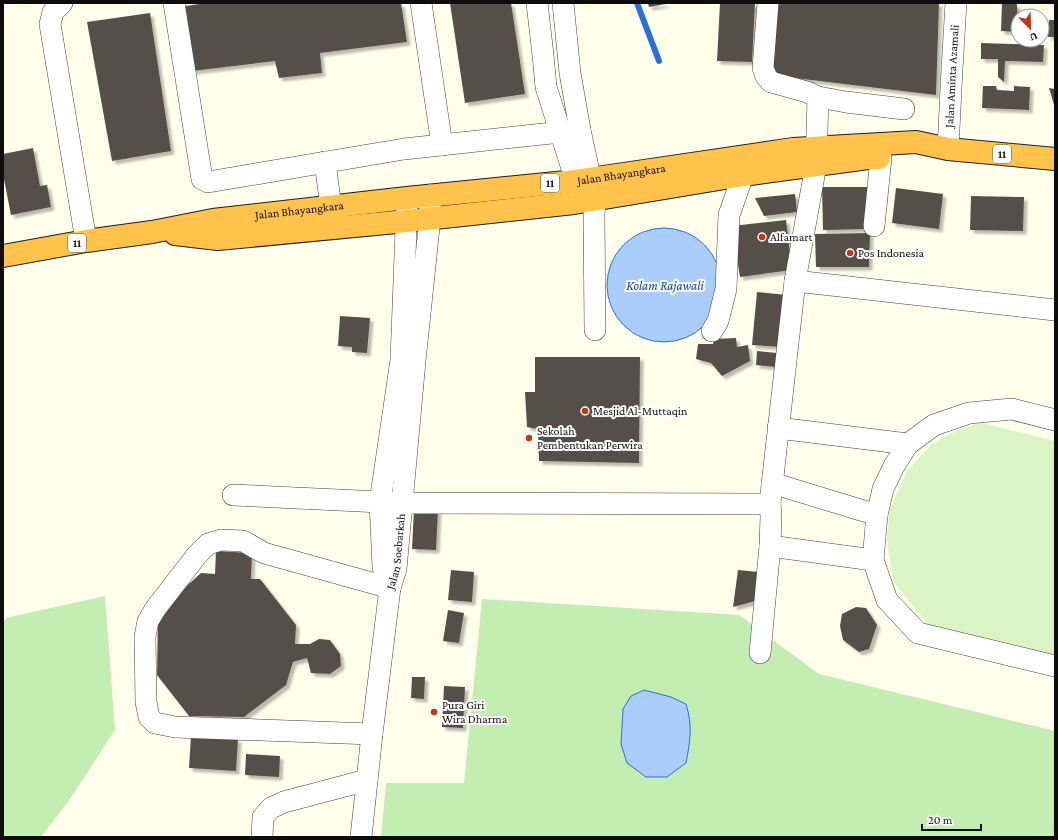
<svg xmlns="http://www.w3.org/2000/svg" width="1058" height="840" font-family="'Crimson Pro',serif">
<style>
.green{fill:#c4eeb1}
.pitch{fill:#daf4c4}
.water{fill:#aacdfd;stroke:#2a70db}
.lines{fill:none;stroke-linecap:round;stroke-linejoin:round}
.stream{stroke:#2a70db;stroke-width:6}
.building{fill:#565048;filter:url(#shadow)}
.minor-casing{stroke:#404040;stroke-width:22}
.highway-casing{stroke:#1e1e1e;stroke-width:24}
.minor{stroke:#fff;stroke-width:21}
.highway{stroke:#ffc24a;stroke-width:22}
.poi-dot{fill:#cb3316;stroke:#fff;stroke-width:1.5}
.labels{text-anchor:middle;stroke-width:4;stroke-linejoin:round;paint-order:stroke}
.shield{fill:#fff;stroke:#565656;stroke-width:1}
.shield-label{font-size:11px;font-weight:bold;fill:#0d0d0d}
.street-label{font-size:12px;fill:#0d0d0d;stroke:#fff}
.poi-label{font-size:12px;fill:#0d0d0d;stroke:#fff;text-anchor:start}
.water-label{font-size:13px;font-style:italic;fill:#0943ab;stroke:#fff}
</style>
<defs>
<filter id="shadow"><feDropShadow dx="3.5" dy="3.5" stdDeviation="1" flood-color="#0004"/></filter>
</defs>
<rect width="100%" height="100%" fill="#ffffec"/>
<path class="green" d="M 105,596 L 115,730 L 70,799 L 41,837 L 3,837 L 3,623 L 6,618 Z
M 482,599 L 739,615 L 819,674 L 1055,731 L 1055,837 L 381,837 L 386,783 L 464,783 Z"/>
<path class="pitch" d="M 981,423 L 1055,441 L 1055,655 L 930,627 L 893,581 L 887,540 L 890,509 L 907,471 L 932,444 L 959,429 Z"/>
<path class="water" d="M607 285a57 57 0 1 1 114 0a57 57 0 1 1-114 0Z
M 644,690 L 671,697 L 686,704 C 693,726 690,742 686,763 L 667,777 L 646,777 L 627,763 L 621,744 L 623,709 L 631,696 Z"/>
<g class="lines">
<path class="stream" d="M 637,3 L 659,61"/>
</g>
<path class="building" d="M 206,3 L 401,3 L 407,42 L 320,53 L 322,73 L 279,78 L 275,61 L 192,71 L 179,7 Z
M 450,3 L 511,3 L 525,94 L 465,103 Z
M 648,3 L 666,3 L 666,4 L 649,7 Z
M 720,3 L 755,3 L 752,62 L 717,61 Z
M 776,3 L 939,3 L 936,95 L 770,75 Z
M 1002,3 L 1017,4 L 1018,32 L 1001,31 Z
M 150,13 L 171,151 L 112,161 L 87,22 Z
M 1049,20 L 1055,20 L 1055,37 L 1048,37 Z
M 981,43 L 1044,45 L 1043,62 L 1005,61 L 1004,82 L 998,77 L 998,59 L 981,59 Z
M 983,86 L 996,86 L 997,90 L 1014,91 L 1014,86 L 1030,87 L 1029,110 L 982,108 Z
M 1049,88 L 1055,89 L 1055,108 Z
M 33,148 L 40,186 L 47,185 L 51,207 L 11,215 L 3,174 L 3,154 Z
M 822,187 L 868,187 L 868,229 L 823,230 Z
M 896,188 L 943,194 L 939,229 L 892,223 Z
M 795,194 L 797,212 L 764,216 L 755,198 Z
M 971,196 L 1024,197 L 1023,231 L 970,230 Z
M 786,220 L 792,270 L 740,277 L 732,226 Z
M 870,233 L 869,267 L 816,267 L 815,234 Z
M 757,292 L 787,295 L 782,347 L 752,345 Z
M 340,316 L 370,318 L 367,353 L 352,352 L 352,347 L 338,346 Z
M 736,338 L 737,347 L 748,345 L 750,361 L 722,376 L 711,363 L 696,359 L 698,344 L 713,344 L 714,339 Z
M 757,351 L 777,353 L 776,367 L 756,365 Z
M 535,357 L 640,357 L 639,463 L 539,461 L 538,429 L 527,427 L 525,392 L 535,392 Z
M 414,509 L 438,510 L 436,550 L 412,549 Z
M 216,551 L 252,553 L 251,579 L 260,579 L 296,625 L 295,644 L 310,644 L 319,639 L 330,640 L 340,654 L 341,666 L 330,674 L 311,673 L 307,658 L 293,662 L 286,685 L 244,717 L 189,716 L 157,675 L 158,612 L 201,573 L 215,574 Z
M 451,570 L 474,572 L 472,602 L 448,600 Z
M 738,570 L 759,572 L 755,601 L 733,607 Z
M 856,607 L 866,608 L 877,625 L 869,649 L 859,652 L 843,640 L 840,626 L 842,614 Z
M 448,610 L 464,613 L 459,643 L 443,641 Z
M 412,677 L 425,677 L 424,699 L 411,698 Z
M 444,686 L 465,687 L 463,728 L 442,727 Z
M 191,736 L 238,739 L 236,771 L 189,768 Z
M 246,754 L 280,756 L 279,777 L 245,775 Z"/>
<g class="lines">
<defs>
<g id="minor">
<path d="M 62,3 L 53,12 L 50,24 L 86,241"/>
<path d="M 174,3 L 202,179 L 208,182 L 404,149 L 580,130"/>
<path d="M 421,3 L 442,145"/>
<path d="M 537,3 L 543,55 L 546,87 L 576,181 L 584,197"/>
<path d="M 563,3 L 570,73 L 580,130 L 595,199 L 594,215 L 595,330"/>
<path d="M 818,97 L 846,102 L 904,109"/>
<path id="s1" d="M 948,149 L 952,69 L 956,3"/>
<path d="M 325,162 L 333,223"/>
<path d="M 874,226 L 881,158"/>
<path d="M 795,281 L 1055,310"/>
<path d="M 712,331 L 718,321 L 726,289 L 729,215 L 743,175 L 742,159"/>
<path d="M 778,428 L 908,444"/>
<path d="M 772,483 L 877,515"/>
<path d="M 233,495 L 402,503 L 758,504 L 770,503 L 795,281 L 816,165 L 818,97 L 807,92 L 771,82 L 766,76 L 763,68 L 768,3"/>
<path d="M 770,546 L 873,560 L 887,600 L 918,633 L 1055,666"/>
<path d="M 873,560 L 877,515 L 883,489 L 894,466 L 908,444 L 934,425 L 969,413 L 1012,409 L 1055,420"/>
<path d="M 388,583 L 383,567 L 380,502 L 401,360 L 407,203"/>
<path d="M 760,653 L 770,546 L 771,516 L 770,503"/>
<path d="M 372,734 L 175,727 L 155,723 L 149,717 L 146,702 L 145,637 L 148,621 L 156,608 L 197,555 L 208,544 L 221,540 L 243,541 L 264,553 L 390,588"/>
<path d="M 262,837 L 263,817 L 271,808 L 284,802 L 367,780"/>
<path id="s2" d="M 361,837 L 372,734 L 390,588 L 396,569 L 415,361 L 430,218 L 430,195"/>
</g>
<g id="highway">
<path d="M 175,234 L 218,239 L 407,221 L 574,203 L 743,175 L 868,158 L 879,158"/>
<path id="s3" d="M 3,256 L 86,241 L 152,232 L 213,220 L 407,198 L 576,181 L 793,149 L 916,142 L 948,149 L 1055,159"/>
</g>
</defs>
<use href="#minor" class="minor-casing"/>
<use href="#highway" class="highway-casing"/>
<use href="#minor" class="minor"/>
<use href="#highway" class="highway"/>
</g>
<g class="poi-dot">
<circle cx="762" cy="237" r="4"/>
<circle cx="850" cy="253" r="4"/>
<circle cx="585" cy="411" r="4"/>
<circle cx="529" cy="438" r="4"/>
<circle cx="434" cy="712" r="4"/>
</g>
<g class="labels">
<g class="shield">
<rect x="993" y="145" width="18" height="18" rx="3"/>
<rect x="541" y="174" width="18" height="18" rx="3"/>
<rect x="68" y="234" width="18" height="18" rx="3"/>
</g>
<g class="shield-label">
<text x="1002" y="158">11</text>
<text x="550" y="187">11</text>
<text x="77" y="247">11</text>
</g>
<g class="street-label">
<text dy="4" stroke="none"><textPath href="#s1" startOffset="73">Jalan Aminta Azamali</textPath></text>
<text dy="4" stroke="none"><textPath href="#s3" startOffset="624">Jalan Bhayangkara</textPath></text>
<text dy="4" stroke="none"><textPath href="#s3" startOffset="300">Jalan Bhayangkara</textPath></text>
<text dy="4" stroke="none"><textPath href="#s2" startOffset="288">Jalan Soebarkah</textPath></text>
</g>
<g class="poi-label">
<text x="770" y="241">Alfamart</text>
<text x="858" y="257">Pos Indonesia</text>
<text x="593" y="415">Mesjid Al-Muttaqin</text>
<text x="537" y="435">Sekolah<tspan x="537" dy="14">Pembentukan Perwira</tspan></text>
<text x="442" y="709">Pura Giri<tspan x="442" dy="14">Wira Dharma</tspan></text>
</g>
<g class="water-label">
<text x="665" y="290">Kolam Rajawali</text>
</g>
</g>
<rect width="1058" height="840" fill="none" stroke="#0d0d0d" stroke-width="8"/>
<g transform="translate(1030 28) rotate(157)"><circle r="19" fill="#ffffff" stroke="#9e9e9e"/>
<path d="M0-3L7 15L0 10L-7 15Z" fill="#cb3316"/>
<text y="-6" font-size="11" font-weight="bold" text-anchor="middle" fill="#0d0d0d">U</text>
</g>
<path d="M922 824v6h59v-6" fill="none" stroke="#0d0d0d" stroke-width="2"/>
<text x="928" y="824" font-size="12" fill="#0d0d0d" stroke="#ffffff" stroke-width="3" paint-order="stroke">20 m</text>
</svg>
